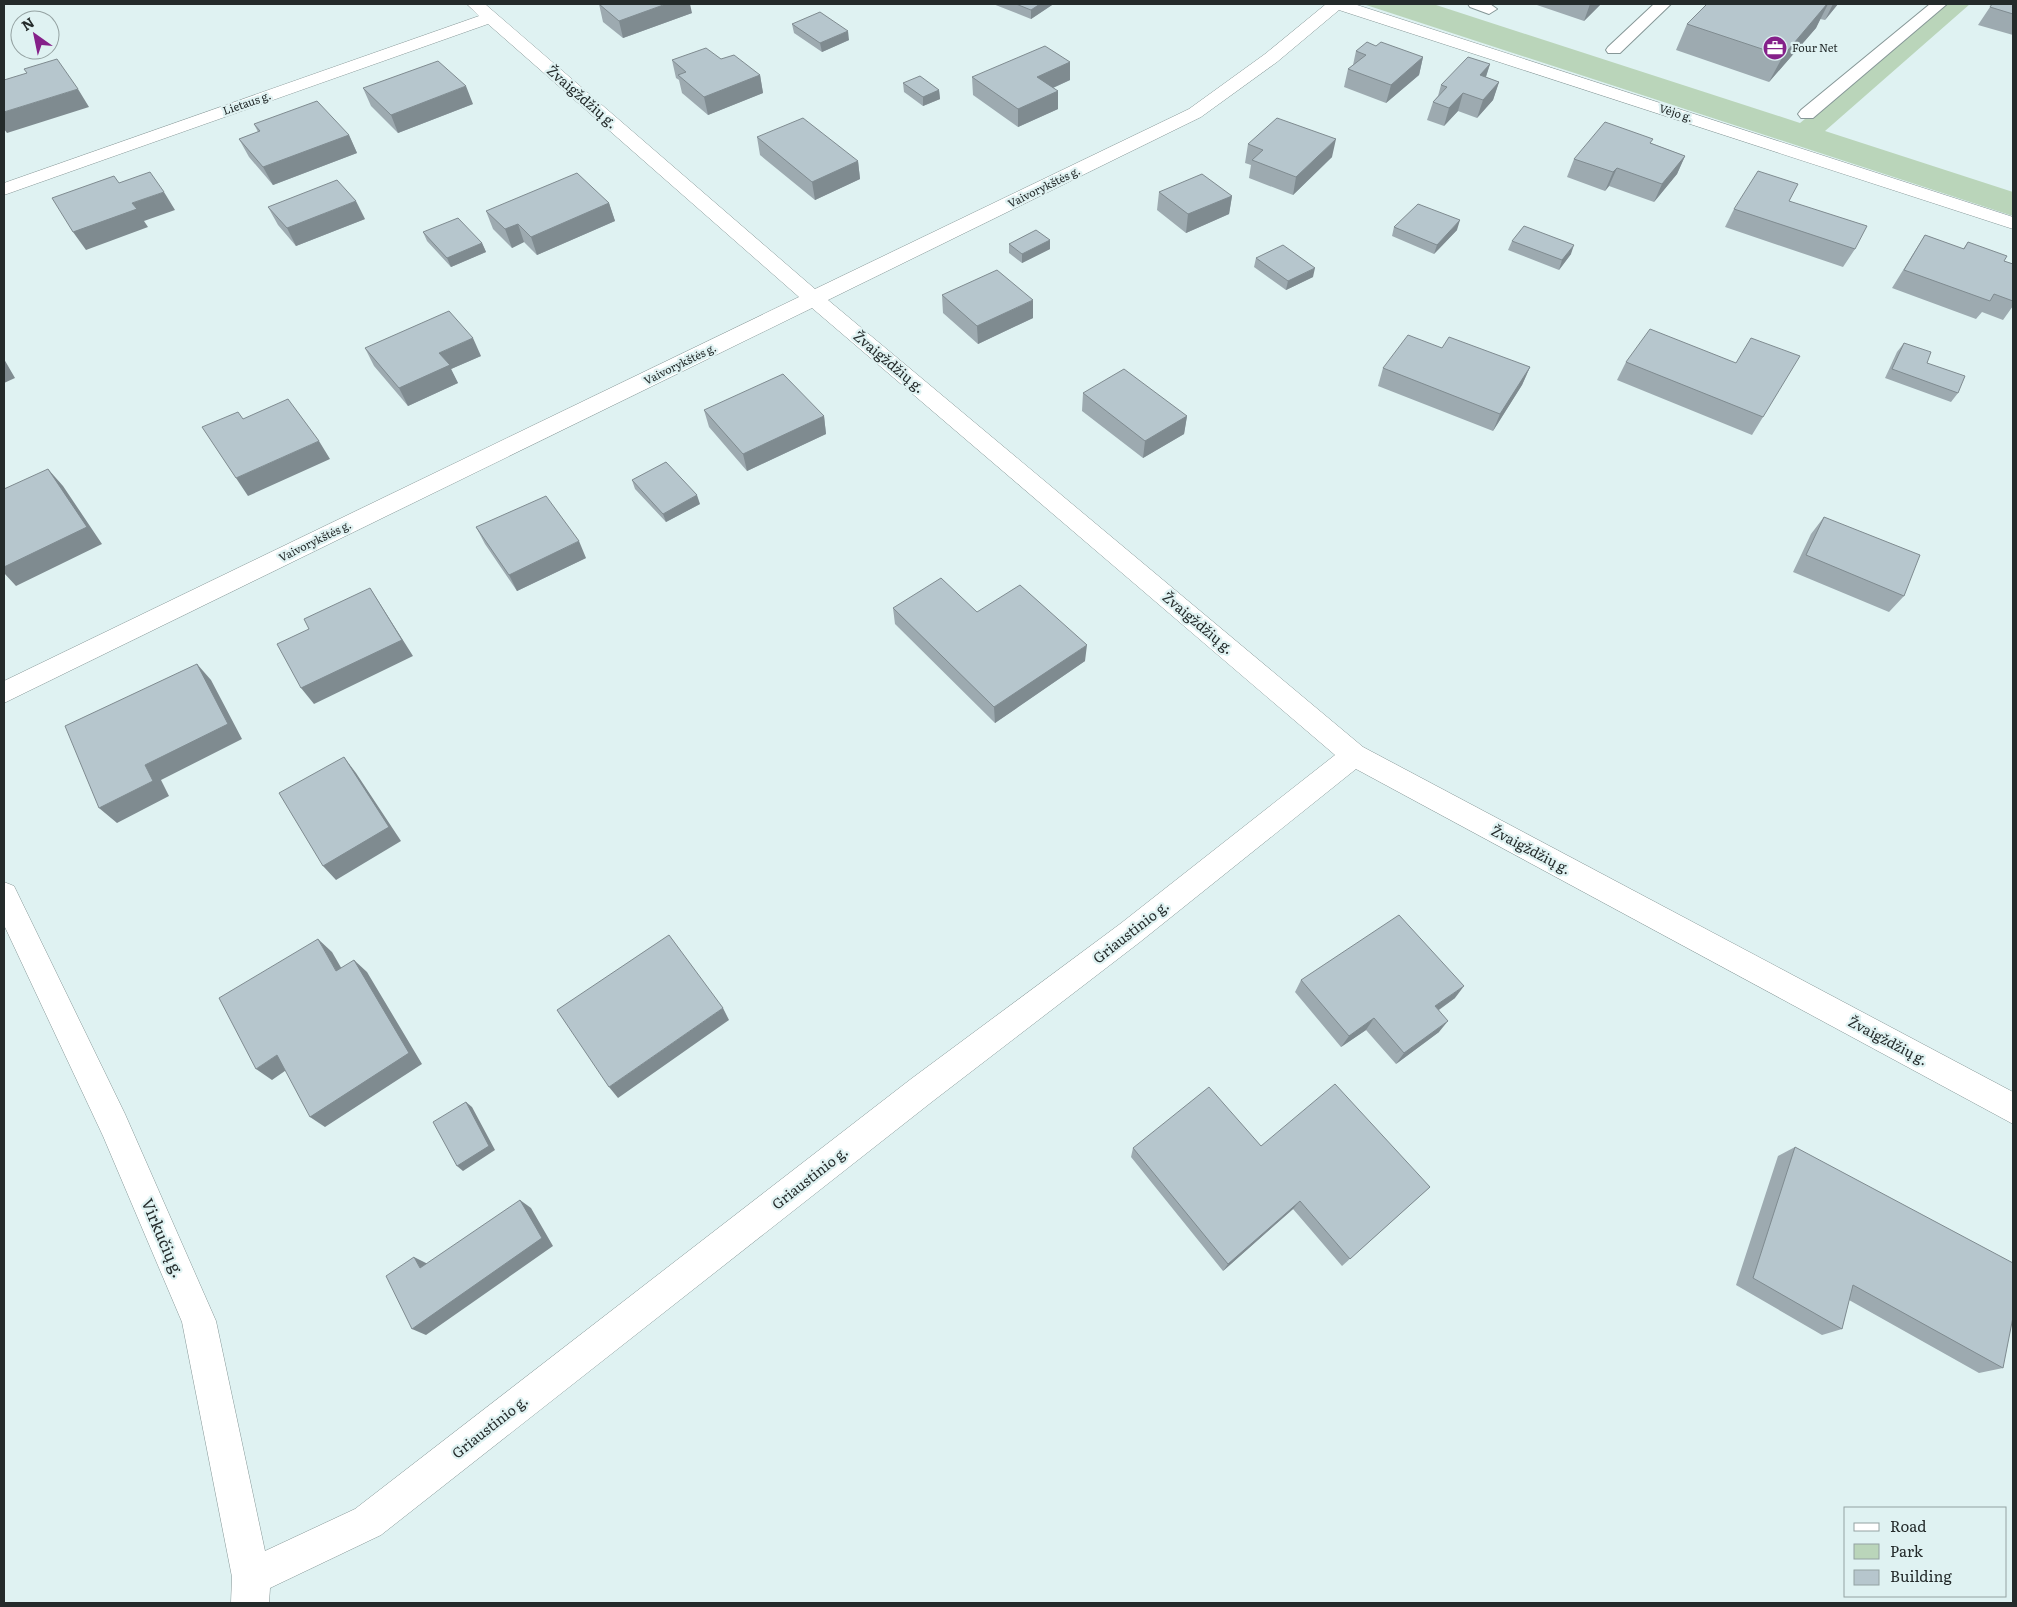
<svg xmlns="http://www.w3.org/2000/svg" width="2017" height="1607" font-family="Literata,serif">
<style>
.green{fill:#bad5ba}
.lines{fill:none;stroke-linecap:round;stroke-linejoin:round}
.lane-casing{stroke:#869797;stroke-width:2}
.street-casing{stroke:#869797;stroke-width:1}
.lane{fill:#fff;fill-rule:evenodd}
.street{fill:#fff;fill-rule:evenodd}
.wall{fill:#9daab0}
.shaded-wall{fill:#7f8b90}
.building{fill:#b6c6cd;stroke:#7f8b90}
.labels{text-anchor:middle;stroke-width:4.5;stroke-linejoin:round;paint-order:stroke}
.far-poi-label{font-size:11px;fill:#242b2b;stroke:#dff2f2;text-anchor:start}
.far-street-label{font-size:11px;fill:#242b2b;stroke:#dff2f2}
.street-label{font-size:14px;fill:#242b2b;stroke:#dff2f2}
.near-street-label{font-size:16px;fill:#242b2b;stroke:#dff2f2}
</style>
<rect width="100%" height="100%" fill="#dff2f2"/>
<path class="green" d="M 1363,4 L 1433,4 L 1800,123 L 1946,4 L 1970,4 L 1825,131 L 2013,192 L 2013,216 Z"/>
<g class="lines">
<defs>
<path id="lane" d="M 1468,4 L 1490,4 L 1497,9 L 1489,14 L 1470,7 Z
M 1654,4 L 1671,4 L 1620,53 L 1608,53 L 1606,50 L 1608,47 Z
M 1930,4 L 1947,4 L 1813,118 L 1801,118 L 1798,114 L 1801,110 Z"/>
<path id="street" d="M 467,4 L 485,4 L 815,289 L 1189,109 L 1265,54 L 1326,4 L 1354,4 L 2013,217 L 2013,229 L 1339,10 L 1277,62 L 1201,117 L 828,300 L 1363,747 L 2013,1092 L 2013,1124 L 1356,769 L 1140,942 L 933,1101 L 381,1535 L 270,1588 L 269,1603 L 231,1603 L 232,1577 L 182,1322 L 103,1136 L 4,925 L 4,882 L 14,886 L 125,1114 L 216,1321 L 265,1551 L 355,1509 L 911,1079 L 1120,924 L 1335,755 L 812,308 L 4,703 L 4,681 L 799,297 L 488,24 L 4,195 L 4,183 L 479,16 Z"/>
</defs>
<use href="#lane" class="lane-casing"/>
<use href="#street" class="street-casing"/>
<use href="#lane" class="lane"/>
<use href="#street" class="street"/>
</g>
<path class="wall" d="M 599,4 L 692,13 L 623,38 L 603,22 Z
M 993,4 L 1052,4 L 1052,5 L 1031,19 Z
M 1534,4 L 1601,4 L 1584,21 Z
M 1707,4 L 1838,4 L 1825,20 L 1820,19 L 1816,28 L 1769,82 L 1676,50 L 1687,24 Z
M 1992,4 L 2013,4 L 2013,35 L 1978,25 Z
M 792,24 L 849,40 L 822,52 L 794,33 Z
M 1376,46 L 1423,57 L 1419,75 L 1386,103 L 1344,87 L 1348,69 L 1353,65 L 1356,51 Z
M 721,59 L 760,75 L 763,93 L 708,115 L 682,93 L 679,80 L 676,78 L 672,60 Z
M 1070,62 L 1070,80 L 1053,88 L 1058,91 L 1058,109 L 1018,127 L 973,95 L 972,77 Z
M 1490,64 L 1486,77 L 1499,82 L 1493,100 L 1477,118 L 1458,111 L 1444,126 L 1427,120 L 1433,102 L 1438,96 L 1441,85 Z
M 903,83 L 939,90 L 940,99 L 923,106 L 904,92 Z
M 363,88 L 473,104 L 398,133 L 371,106 Z
M 254,124 L 349,135 L 357,153 L 273,185 L 249,157 L 239,139 L 258,132 Z
M 757,137 L 858,161 L 860,179 L 815,200 L 760,155 Z
M 1651,143 L 1685,156 L 1677,174 L 1654,202 L 1609,186 L 1605,191 L 1567,177 L 1574,159 Z
M 1248,144 L 1332,157 L 1293,195 L 1249,178 L 1251,165 L 1245,163 Z
M 1159,192 L 1232,196 L 1229,214 L 1186,233 L 1157,210 Z
M 1789,201 L 1855,249 L 1843,267 L 1725,227 L 1734,209 Z
M 609,203 L 615,221 L 537,255 L 524,242 L 512,248 L 493,229 L 486,211 Z
M 268,207 L 365,219 L 296,246 L 278,225 Z
M 1394,227 L 1457,230 L 1434,254 L 1392,236 Z
M 423,232 L 482,243 L 486,252 L 451,267 L 427,241 Z
M 1925,235 L 1963,249 L 1968,242 L 2004,261 L 2013,264 L 2013,306 L 2003,320 L 1982,312 L 1976,319 L 1892,288 L 1913,254 Z
M 1050,240 L 1050,249 L 1022,263 L 1009,253 L 1009,244 Z
M 1512,241 L 1571,254 L 1559,270 L 1508,250 Z
M 1256,258 L 1313,277 L 1286,290 L 1254,267 Z
M 942,295 L 1033,318 L 978,344 L 943,313 Z
M 1904,343 L 1927,363 L 1958,393 L 1951,402 L 1885,378 L 1897,352 Z
M 365,348 L 481,356 L 451,369 L 458,383 L 408,406 L 374,366 Z
M 1442,348 L 1530,367 L 1522,385 L 1493,431 L 1378,386 L 1383,368 Z
M 1626,362 L 1736,363 L 1763,417 L 1752,435 L 1617,380 Z
M 1083,393 L 1187,416 L 1184,434 L 1143,458 L 1082,411 Z
M 704,410 L 824,416 L 826,434 L 747,471 L 709,427 Z
M 632,480 L 700,504 L 666,522 L 635,489 Z
M 1824,517 L 1904,596 L 1889,612 L 1793,572 L 1811,534 Z
M 476,527 L 586,558 L 517,591 L 485,544 Z
M 893,608 L 977,612 L 1085,661 L 995,723 L 895,624 Z
M 1301,980 L 1455,998 L 1439,1010 L 1439,1032 L 1396,1064 L 1366,1030 L 1341,1047 L 1295,992 Z
M 1261,1146 L 1430,1187 L 1342,1266 L 1293,1209 L 1223,1271 L 1131,1157 L 1133,1148 Z
M 1795,1147 L 2003,1368 L 1979,1373 L 1849,1300 L 1842,1329 L 1822,1335 L 1736,1285 L 1778,1156 Z"/>
<path class="shaded-wall" d="M 666,4 L 690,4 L 692,13 L 623,38 L 619,21 Z
M 1040,4 L 1052,4 L 1052,5 L 1031,19 L 1031,10 Z
M 1590,4 L 1601,4 L 1584,21 Z
M 1827,4 L 1828,4 L 1816,28 L 1769,82 L 1783,56 Z
M 1833,4 L 1838,4 L 1825,20 Z
M 848,31 L 849,40 L 822,52 L 820,43 Z
M 1423,57 L 1419,75 L 1386,103 L 1391,85 Z
M 1070,62 L 1070,80 L 1037,95 L 1037,77 Z
M 1490,64 L 1484,82 L 1480,75 Z
M 760,75 L 763,93 L 708,115 L 704,97 Z
M 1499,82 L 1493,100 L 1477,118 L 1483,100 Z
M 466,86 L 473,104 L 398,133 L 391,115 Z
M 78,89 L 89,107 L 7,133 L 4,129 L 4,112 Z
M 939,90 L 940,99 L 923,106 L 923,97 Z
M 1058,91 L 1058,109 L 1018,127 L 1018,109 Z
M 1463,93 L 1458,111 L 1444,126 L 1449,108 Z
M 349,135 L 357,153 L 273,185 L 263,167 Z
M 1336,139 L 1332,157 L 1293,195 L 1296,177 Z
M 1685,156 L 1677,174 L 1654,202 L 1662,184 Z
M 858,161 L 860,179 L 815,200 L 812,182 Z
M 1617,168 L 1609,186 L 1605,191 L 1613,172 Z
M 164,192 L 175,210 L 144,221 L 148,227 L 86,250 L 73,232 L 132,203 Z
M 1232,196 L 1229,214 L 1186,233 L 1188,214 Z
M 356,201 L 365,219 L 296,246 L 287,228 Z
M 609,203 L 615,221 L 537,255 L 531,237 Z
M 1460,220 L 1457,230 L 1434,254 L 1437,245 Z
M 518,224 L 524,242 L 512,248 L 505,229 Z
M 1050,240 L 1050,249 L 1022,263 L 1022,254 Z
M 482,243 L 486,252 L 451,267 L 447,258 Z
M 1574,245 L 1571,254 L 1559,270 L 1562,260 Z
M 1315,268 L 1313,277 L 1286,290 L 1288,281 Z
M 1033,300 L 1033,318 L 978,344 L 977,326 Z
M 473,338 L 481,356 L 451,369 L 458,383 L 408,406 L 399,388 L 439,353 Z
M 4,359 L 15,378 L 4,383 Z
M 1530,367 L 1522,385 L 1493,431 L 1500,414 Z
M 824,416 L 826,434 L 747,471 L 743,454 Z
M 1187,416 L 1184,434 L 1143,458 L 1145,441 Z
M 319,441 L 330,459 L 248,496 L 236,478 Z
M 48,469 L 63,486 L 102,544 L 16,586 L 4,573 L 4,567 Z
M 697,495 L 700,504 L 666,522 L 663,514 Z
M 579,541 L 586,558 L 517,591 L 509,575 Z
M 370,588 L 413,656 L 314,704 L 301,688 Z
M 1087,645 L 1085,661 L 995,723 L 994,707 Z
M 197,664 L 211,680 L 242,739 L 161,780 L 169,796 L 117,823 L 99,808 L 145,765 Z
M 344,757 L 356,773 L 401,841 L 336,880 L 323,866 Z
M 318,939 L 332,952 L 350,983 L 336,971 Z
M 354,960 L 367,972 L 422,1064 L 325,1127 L 310,1117 Z
M 1464,986 L 1455,998 L 1427,1018 L 1435,1006 Z
M 723,1008 L 729,1020 L 618,1098 L 609,1087 Z
M 1374,1018 L 1366,1030 L 1341,1047 L 1349,1036 Z
M 1448,1021 L 1439,1032 L 1396,1064 L 1404,1053 Z
M 277,1055 L 292,1066 L 272,1080 L 256,1069 Z
M 466,1102 L 472,1107 L 495,1150 L 463,1171 L 457,1166 Z
M 520,1200 L 531,1208 L 553,1246 L 426,1335 L 412,1329 Z
M 1300,1201 L 1293,1209 L 1223,1271 L 1228,1264 Z
M 414,1257 L 428,1264 L 420,1268 Z"/>
<path class="building" d="M 599,4 L 666,4 L 619,21 Z
M 1016,4 L 1040,4 L 1031,10 Z
M 1707,4 L 1827,4 L 1783,56 L 1687,24 Z
M 1992,4 L 2013,4 L 2013,14 L 1990,7 Z
M 820,12 L 848,31 L 820,43 L 792,24 Z
M 1367,42 L 1376,46 L 1381,42 L 1423,57 L 1391,85 L 1348,69 L 1366,55 L 1356,51 Z
M 1045,46 L 1070,62 L 1037,77 L 1058,91 L 1018,109 L 972,77 Z
M 706,48 L 721,59 L 734,55 L 760,75 L 704,97 L 678,75 L 686,72 L 672,60 Z
M 1468,57 L 1490,64 L 1480,75 L 1499,82 L 1483,100 L 1463,93 L 1449,108 L 1433,102 L 1447,87 L 1441,85 Z
M 57,59 L 78,89 L 4,112 L 4,80 L 27,73 L 24,69 Z
M 438,61 L 466,86 L 391,115 L 363,88 Z
M 920,76 L 939,90 L 923,97 L 903,83 Z
M 317,101 L 349,135 L 263,167 L 239,139 L 260,131 L 254,124 Z
M 803,118 L 858,161 L 812,182 L 757,137 Z
M 1277,118 L 1336,139 L 1296,177 L 1252,160 L 1263,150 L 1248,144 Z
M 1605,122 L 1653,139 L 1650,143 L 1685,156 L 1662,184 L 1617,168 L 1613,172 L 1574,159 Z
M 1758,171 L 1798,184 L 1789,201 L 1867,226 L 1855,249 L 1734,209 Z
M 150,172 L 164,192 L 132,203 L 137,209 L 73,232 L 52,198 L 114,176 L 119,183 Z
M 577,173 L 609,203 L 531,237 L 518,224 L 505,229 L 486,211 Z
M 1202,174 L 1232,196 L 1188,214 L 1159,192 Z
M 337,180 L 356,201 L 287,228 L 268,207 Z
M 1418,204 L 1460,220 L 1437,245 L 1394,227 Z
M 458,218 L 482,243 L 447,258 L 423,232 Z
M 1524,226 L 1574,245 L 1562,260 L 1512,241 Z
M 1036,230 L 1050,240 L 1022,254 L 1009,244 Z
M 1925,235 L 1964,249 L 1968,242 L 2007,256 L 2004,261 L 2013,264 L 2013,301 L 1994,294 L 1990,301 L 1904,270 Z
M 1283,245 L 1315,268 L 1288,281 L 1256,258 Z
M 997,270 L 1033,300 L 977,326 L 942,295 Z
M 449,311 L 473,338 L 439,353 L 450,365 L 399,388 L 365,348 Z
M 1650,329 L 1736,363 L 1751,338 L 1800,356 L 1763,417 L 1626,362 Z
M 1408,335 L 1442,348 L 1449,337 L 1530,367 L 1500,414 L 1383,368 Z
M 1904,343 L 1931,352 L 1927,363 L 1965,376 L 1958,393 L 1892,369 Z
M 1124,369 L 1187,416 L 1145,441 L 1083,393 Z
M 783,374 L 824,416 L 743,454 L 704,410 Z
M 288,399 L 319,441 L 236,478 L 202,427 L 238,412 L 243,419 Z
M 666,462 L 697,495 L 663,514 L 632,480 Z
M 48,469 L 87,527 L 4,567 L 4,489 Z
M 546,496 L 579,541 L 509,575 L 476,527 Z
M 1824,517 L 1920,555 L 1904,596 L 1806,555 Z
M 941,578 L 977,612 L 1020,585 L 1087,645 L 994,707 L 893,608 Z
M 370,588 L 402,640 L 301,688 L 277,644 L 309,629 L 304,619 Z
M 197,664 L 228,724 L 145,765 L 153,781 L 99,808 L 65,726 Z
M 344,757 L 389,827 L 323,866 L 279,793 Z
M 1399,915 L 1464,986 L 1435,1006 L 1448,1021 L 1404,1053 L 1374,1018 L 1349,1036 L 1301,980 Z
M 669,935 L 723,1008 L 609,1087 L 557,1010 Z
M 318,939 L 336,971 L 354,960 L 409,1053 L 310,1117 L 277,1055 L 256,1069 L 219,998 Z
M 1335,1084 L 1430,1187 L 1350,1259 L 1300,1201 L 1228,1264 L 1133,1148 L 1209,1087 L 1261,1146 Z
M 466,1102 L 489,1146 L 457,1166 L 433,1122 Z
M 1795,1147 L 2013,1263 L 2013,1317 L 2003,1368 L 1853,1285 L 1842,1329 L 1753,1278 Z
M 520,1200 L 542,1238 L 412,1329 L 386,1276 L 414,1257 L 420,1268 Z"/>
<defs>
<symbol id="office-disc" viewBox="-11 -11 22 22"><circle r="9.5" fill="#852089" stroke="#dff2f2"/><path d="M-6-3h4V-5.5h4V-3h4V5H-6ZM-1-4.5V-3h2v-1.5ZM-6 0V1H6V0Z" fill="#fff"/></symbol>
</defs>
<g fill-rule="evenodd">
<use href="#office-disc" x="1761" y="34" width="28" height="28"/>
</g>
<g class="labels">
<g class="far-poi-label">
<text x="1792" y="52">Four Net</text>
</g>
<g class="far-street-label">
<text transform="translate(247 103) rotate(-19)" y="4">Lietaus g.</text>
<text transform="translate(1676 113) rotate(18)" y="4">Vėjo g.</text>
<text transform="translate(1044 187) rotate(-26)" y="4">Vaivorykštės g.</text>
<text transform="translate(680 364) rotate(-26)" y="4">Vaivorykštės g.</text>
<text transform="translate(315 541) rotate(-26)" y="4">Vaivorykštės g.</text>
</g>
<g class="street-label">
<text transform="translate(582 97) rotate(41)" y="5">Žvaigždžių g.</text>
<text transform="translate(889 362) rotate(40)" y="5">Žvaigždžių g.</text>
<text transform="translate(1198 623) rotate(40)" y="5">Žvaigždžių g.</text>
<text transform="translate(1531 850) rotate(28)" y="5">Žvaigždžių g.</text>
<text transform="translate(1131 932) rotate(-38)" y="5">Griaustinio g.</text>
<text transform="translate(1888 1041) rotate(28)" y="5">Žvaigždžių g.</text>
<text transform="translate(810 1178) rotate(-38)" y="5">Griaustinio g.</text>
<text transform="translate(490 1427) rotate(-38)" y="5">Griaustinio g.</text>
</g>
<g class="near-street-label">
<text transform="translate(163 1238) rotate(67)" y="6">Virkučių g.</text>
</g>
</g>
<rect width="2017" height="1607" fill="none" stroke="#242b2b" stroke-width="10"/>
<rect x="1844" y="1507" width="162" height="90" fill="#dff2f2" stroke="#94a2a2"/>
<rect x="1854" y="1523" width="25" height="8" fill="#ffffff" stroke="#94a2a2"/>
<text x="1890" y="1532" font-size="15" fill="#242b2b">Road</text>
<rect x="1854" y="1544" width="25" height="15" fill="#bad5ba" stroke="#94a2a2"/>
<text x="1890" y="1557" font-size="15" fill="#242b2b">Park</text>
<rect x="1854" y="1570" width="25" height="15" fill="#b6c6cd" stroke="#94a2a2"/>
<text x="1890" y="1582" font-size="15" fill="#242b2b">Building</text>
<g transform="translate(35 35) rotate(327)"><circle r="24" fill="#dff2f2" stroke="#94a2a2"/>
<path d="M0-4L9 19L0 12L-9 19Z" fill="#852089"/>
<text y="-8" font-size="14" font-weight="bold" text-anchor="middle" fill="#242b2b">N</text>
</g>
</svg>
